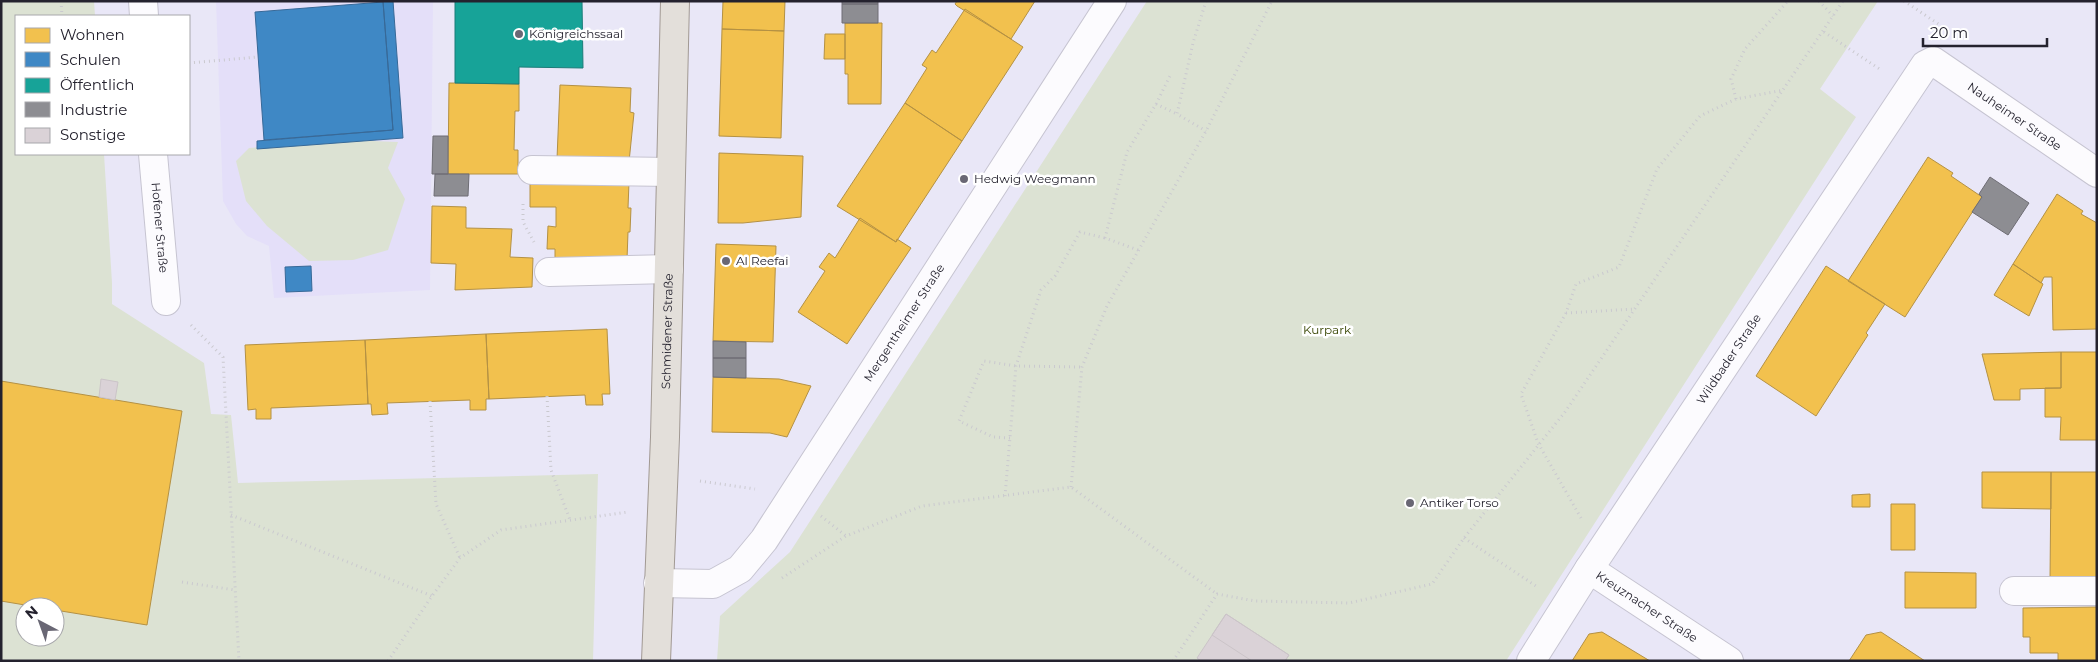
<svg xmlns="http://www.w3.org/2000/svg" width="2098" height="662" font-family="Montserrat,sans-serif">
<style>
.built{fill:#e4dff9}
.green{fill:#dce2d3;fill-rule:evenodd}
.homes{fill:#f2c14e;stroke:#b49144}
.schools{fill:#3f88c5;stroke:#376998}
.public{fill:#17a398;stroke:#1b7c78}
.industry{fill:#8d8d92;stroke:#6e6d74}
.building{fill:#dad2d7;stroke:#cbc4c8}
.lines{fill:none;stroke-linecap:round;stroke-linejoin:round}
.minor-casing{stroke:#c6c4d1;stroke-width:30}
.major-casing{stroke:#a19993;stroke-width:30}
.path{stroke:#cac9cf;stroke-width:3;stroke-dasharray:1 4;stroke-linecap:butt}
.minor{stroke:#fcfbfe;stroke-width:28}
.major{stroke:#e3dfda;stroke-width:28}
.poi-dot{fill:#696774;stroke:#fff;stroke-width:2}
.labels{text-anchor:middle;stroke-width:5;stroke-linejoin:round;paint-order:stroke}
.poi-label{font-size:12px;fill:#24222e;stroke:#fff;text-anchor:start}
.street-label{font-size:12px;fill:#24222e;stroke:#fff}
.park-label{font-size:12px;fill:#374400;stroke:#fff}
</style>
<rect width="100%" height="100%" fill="#e9e7f7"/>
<path class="built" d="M 216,1 L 433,1 L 430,290 L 274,298 L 269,246 L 247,236 L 236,224 L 223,201 Z"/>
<path class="green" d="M 1,1 L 94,1 L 95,16 L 16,16 L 16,154 L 104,154 L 112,283 L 112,304 L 204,363 L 211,414 L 231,415 L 238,483 L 598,474 L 593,661 L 1,661 ZM 25,607 L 55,607 L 55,637 L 25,637 Z
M 1147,1 L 1878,1 L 1820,89 L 1856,117 L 1506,661 L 717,661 L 720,616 L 790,552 Z
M 346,140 L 398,142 L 388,168 L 405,199 L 388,250 L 353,260 L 309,261 L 267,226 L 246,201 L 236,161 L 249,148 Z"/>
<path class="homes" d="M 723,1 L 785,1 L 784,31 L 722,29 Z
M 957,1 L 1035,1 L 1011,39 L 957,6 L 955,4 Z
M 965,9 L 1023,47 L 962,141 L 905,103 L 927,68 L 922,65 L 932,50 L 936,53 Z
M 845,23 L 882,23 L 881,104 L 848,104 L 848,74 L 845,74 Z
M 722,29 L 784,31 L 781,138 L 719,136 Z
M 825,34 L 845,34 L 845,59 L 824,59 Z
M 449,83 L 519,84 L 519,111 L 515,111 L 514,150 L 518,150 L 518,174 L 448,174 Z
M 560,85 L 631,88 L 630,112 L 634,113 L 629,162 L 557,159 Z
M 905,103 L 962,141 L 896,242 L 837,206 Z
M 719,153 L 803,156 L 801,217 L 743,223 L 718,223 Z
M 1928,157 L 1953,173 L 1951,176 L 1982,197 L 1905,317 L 1848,281 Z
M 530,180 L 629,182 L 628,208 L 631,208 L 630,232 L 628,232 L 627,260 L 555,258 L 555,249 L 547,249 L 548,226 L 556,227 L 556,207 L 530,207 Z
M 2057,194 L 2083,211 L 2081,214 L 2097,223 L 2097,329 L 2053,330 L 2052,277 L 2044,277 L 2041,283 L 2013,264 Z
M 432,206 L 466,207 L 466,228 L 512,229 L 510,257 L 533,258 L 532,287 L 455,290 L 456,264 L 431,263 Z
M 860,218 L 896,242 L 897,239 L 911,248 L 847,344 L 798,312 L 825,271 L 819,267 L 829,253 L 835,258 Z
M 716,244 L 776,246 L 773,342 L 713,341 Z
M 2013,264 L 2043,284 L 2029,316 L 1994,295 Z
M 1826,266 L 1885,304 L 1866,333 L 1868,335 L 1816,416 L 1756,376 Z
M 607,329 L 610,394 L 602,394 L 603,405 L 586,405 L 585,395 L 489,399 L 486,334 Z
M 486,334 L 489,399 L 486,399 L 486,410 L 470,410 L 470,400 L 387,403 L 388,414 L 372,415 L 371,404 L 368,404 L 365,340 Z
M 365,340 L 368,404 L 271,408 L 271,419 L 256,419 L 256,409 L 248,410 L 245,345 Z
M 2061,352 L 2097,352 L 2097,440 L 2060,440 L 2061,417 L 2045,417 L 2045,388 L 2061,388 Z
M 2061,352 L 2061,388 L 2020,389 L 2020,400 L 1994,400 L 1982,354 Z
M 713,377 L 779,379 L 811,386 L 787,437 L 770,433 L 712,432 Z
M 1,381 L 182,411 L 147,625 L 55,610 L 55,607 L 37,607 L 1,601 Z
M 1982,472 L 2051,472 L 2051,509 L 1982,508 Z
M 2051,472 L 2097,472 L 2097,581 L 2050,581 Z
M 1870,494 L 1870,507 L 1852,507 L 1852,495 Z
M 1891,504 L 1915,504 L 1915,550 L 1891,550 Z
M 1905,572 L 1976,573 L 1976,608 L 1905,608 Z
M 2097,607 L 2097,661 L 2058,661 L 2058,653 L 2030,653 L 2030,637 L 2023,637 L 2023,608 Z
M 1602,632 L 1650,661 L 1572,661 L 1589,634 Z
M 1881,632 L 1925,661 L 1849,661 L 1866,635 Z"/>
<path class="schools" d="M 393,1 L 403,138 L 257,149 L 257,141 L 393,130 L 383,1 Z
M 383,2 L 393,130 L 264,140 L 255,12 Z
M 311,266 L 312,291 L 286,292 L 285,267 Z"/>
<path class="public" d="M 455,1 L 582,1 L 583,68 L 519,67 L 519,84 L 455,83 Z"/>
<path class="industry" d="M 842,1 L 878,1 L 878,4 L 842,4 Z
M 842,4 L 878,4 L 878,23 L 842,23 Z
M 433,136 L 448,136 L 448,174 L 432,174 Z
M 435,174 L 469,174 L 468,196 L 434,196 Z
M 1990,177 L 2029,203 L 2008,235 L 1972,212 L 1982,197 L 1979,194 Z
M 713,341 L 746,342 L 746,358 L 713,358 Z
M 713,358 L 746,358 L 746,378 L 713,377 Z"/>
<path class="building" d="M 101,379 L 118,382 L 115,400 L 99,397 Z
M 1226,614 L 1289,655 L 1285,661 L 1252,661 L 1212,635 Z
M 1226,614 L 1289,655 L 1285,661 L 1201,661 L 1197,658 Z"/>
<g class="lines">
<defs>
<g id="minor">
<path d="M 143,1 L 144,16"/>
<path id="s1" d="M 153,154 L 166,301"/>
<path d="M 532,170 L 671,172"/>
<path d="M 549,272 L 669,269"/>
<path id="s2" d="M 1589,569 L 1729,661"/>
<path id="s3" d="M 658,583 L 713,584 L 740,569 L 764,540 L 1112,1"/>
<path d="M 2014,591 L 2097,591"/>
<path id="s4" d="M 1531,661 L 1589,569 L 1925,65 L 1933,61 L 2097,173"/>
</g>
<g id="major">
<path id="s5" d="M 656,661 L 665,437 L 675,1"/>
</g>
</defs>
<use href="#minor" class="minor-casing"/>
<use href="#major" class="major-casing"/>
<path class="path" d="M 61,1 L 62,16
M 1206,1 L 1193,43 L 1177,114 L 1206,131
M 1819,1 L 1833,16
M 1904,1 L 1940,25
M 1824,32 L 1881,70
M 189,63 L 258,57
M 1736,99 L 1731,79 L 1745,49 L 1788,1
M 1156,104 L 1171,74
M 523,204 L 523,222 L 534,242
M 1138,250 L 1105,238 L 1127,152 L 1156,104 L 1177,114
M 1566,313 L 1635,309
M 191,325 L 223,357 L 239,661
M 547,396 L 551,470 L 570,520
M 430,401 L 436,504 L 460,558
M 1010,438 L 993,437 L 959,421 L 984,361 L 1016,366 L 1082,367
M 700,481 L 755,489
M 1071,487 L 1082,367 L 1107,306 L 1206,131 L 1272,1
M 1005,496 L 1016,366 L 1041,290 L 1055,276 L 1080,232 L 1105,238
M 231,515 L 432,596
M 821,516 L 846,536
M 1581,518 L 1538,443 L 1521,394 L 1566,313 L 1576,284 L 1619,267 L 1657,169 L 1700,116 L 1736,99 L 1784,90
M 1464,538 L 1536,586
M 782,578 L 846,536 L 922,506 L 1071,487 L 1217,594
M 182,582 L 235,590
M 388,661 L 432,596 L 460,558 L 501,530 L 628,512
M 1173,661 L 1217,594 L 1255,601 L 1349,603 L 1432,584 L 1464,538 L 1565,412 L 1843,1"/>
<use href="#minor" class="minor"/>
<use href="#major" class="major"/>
</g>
<g class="poi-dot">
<circle cx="519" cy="34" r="5"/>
<circle cx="964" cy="179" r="5"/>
<circle cx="726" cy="261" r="5"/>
<circle cx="1410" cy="503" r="5"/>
</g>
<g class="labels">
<g class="poi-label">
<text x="529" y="38">Königreichssaal</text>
<text x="974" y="183">Hedwig Weegmann</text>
<text x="736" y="265">Al Reefai</text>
<text x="1420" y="507">Antiker Torso</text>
</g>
<g class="street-label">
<text dy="4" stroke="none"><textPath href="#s4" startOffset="822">Nauheimer Straße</textPath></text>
<text dy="4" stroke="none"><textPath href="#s1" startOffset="74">Hofener Straße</textPath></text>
<text dy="4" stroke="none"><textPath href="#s3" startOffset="382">Mergentheimer Straße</textPath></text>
<text dy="4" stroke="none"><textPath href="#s5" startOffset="330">Schmidener Straße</textPath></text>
<text dy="4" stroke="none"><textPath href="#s4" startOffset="361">Wildbader Straße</textPath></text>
<text dy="4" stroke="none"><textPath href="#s2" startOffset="69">Kreuznacher Straße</textPath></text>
</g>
<g class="park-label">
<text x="1327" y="334">Kurpark</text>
</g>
</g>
<rect width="2098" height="662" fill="none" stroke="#24222e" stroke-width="5"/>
<rect x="15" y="15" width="175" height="140" fill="#ffffff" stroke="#a7a7ab"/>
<rect x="25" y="28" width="25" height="15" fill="#f2c14e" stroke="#a7a7ab"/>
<text x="60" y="40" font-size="15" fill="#24222e">Wohnen</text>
<rect x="25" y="52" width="25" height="15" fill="#3f88c5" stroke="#a7a7ab"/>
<text x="60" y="65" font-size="15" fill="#24222e">Schulen</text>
<rect x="25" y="78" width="25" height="15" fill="#17a398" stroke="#a7a7ab"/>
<text x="60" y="90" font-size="15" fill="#24222e">Öffentlich</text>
<rect x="25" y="102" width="25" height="15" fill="#8d8d92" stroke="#a7a7ab"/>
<text x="60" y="115" font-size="15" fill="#24222e">Industrie</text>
<rect x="25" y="128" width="25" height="15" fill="#dad2d7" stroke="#a7a7ab"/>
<text x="60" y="140" font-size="15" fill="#24222e">Sonstige</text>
<g transform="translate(40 622) rotate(319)"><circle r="24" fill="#ffffff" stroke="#a7a7ab"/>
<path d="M0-4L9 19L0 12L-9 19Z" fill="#696774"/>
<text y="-8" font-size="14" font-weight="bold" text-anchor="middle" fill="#24222e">N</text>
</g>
<path d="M1923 38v8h124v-8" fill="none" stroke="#24222e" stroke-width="2.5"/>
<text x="1930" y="38" font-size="15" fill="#24222e" stroke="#ffffff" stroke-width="4" paint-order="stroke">20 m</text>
</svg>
